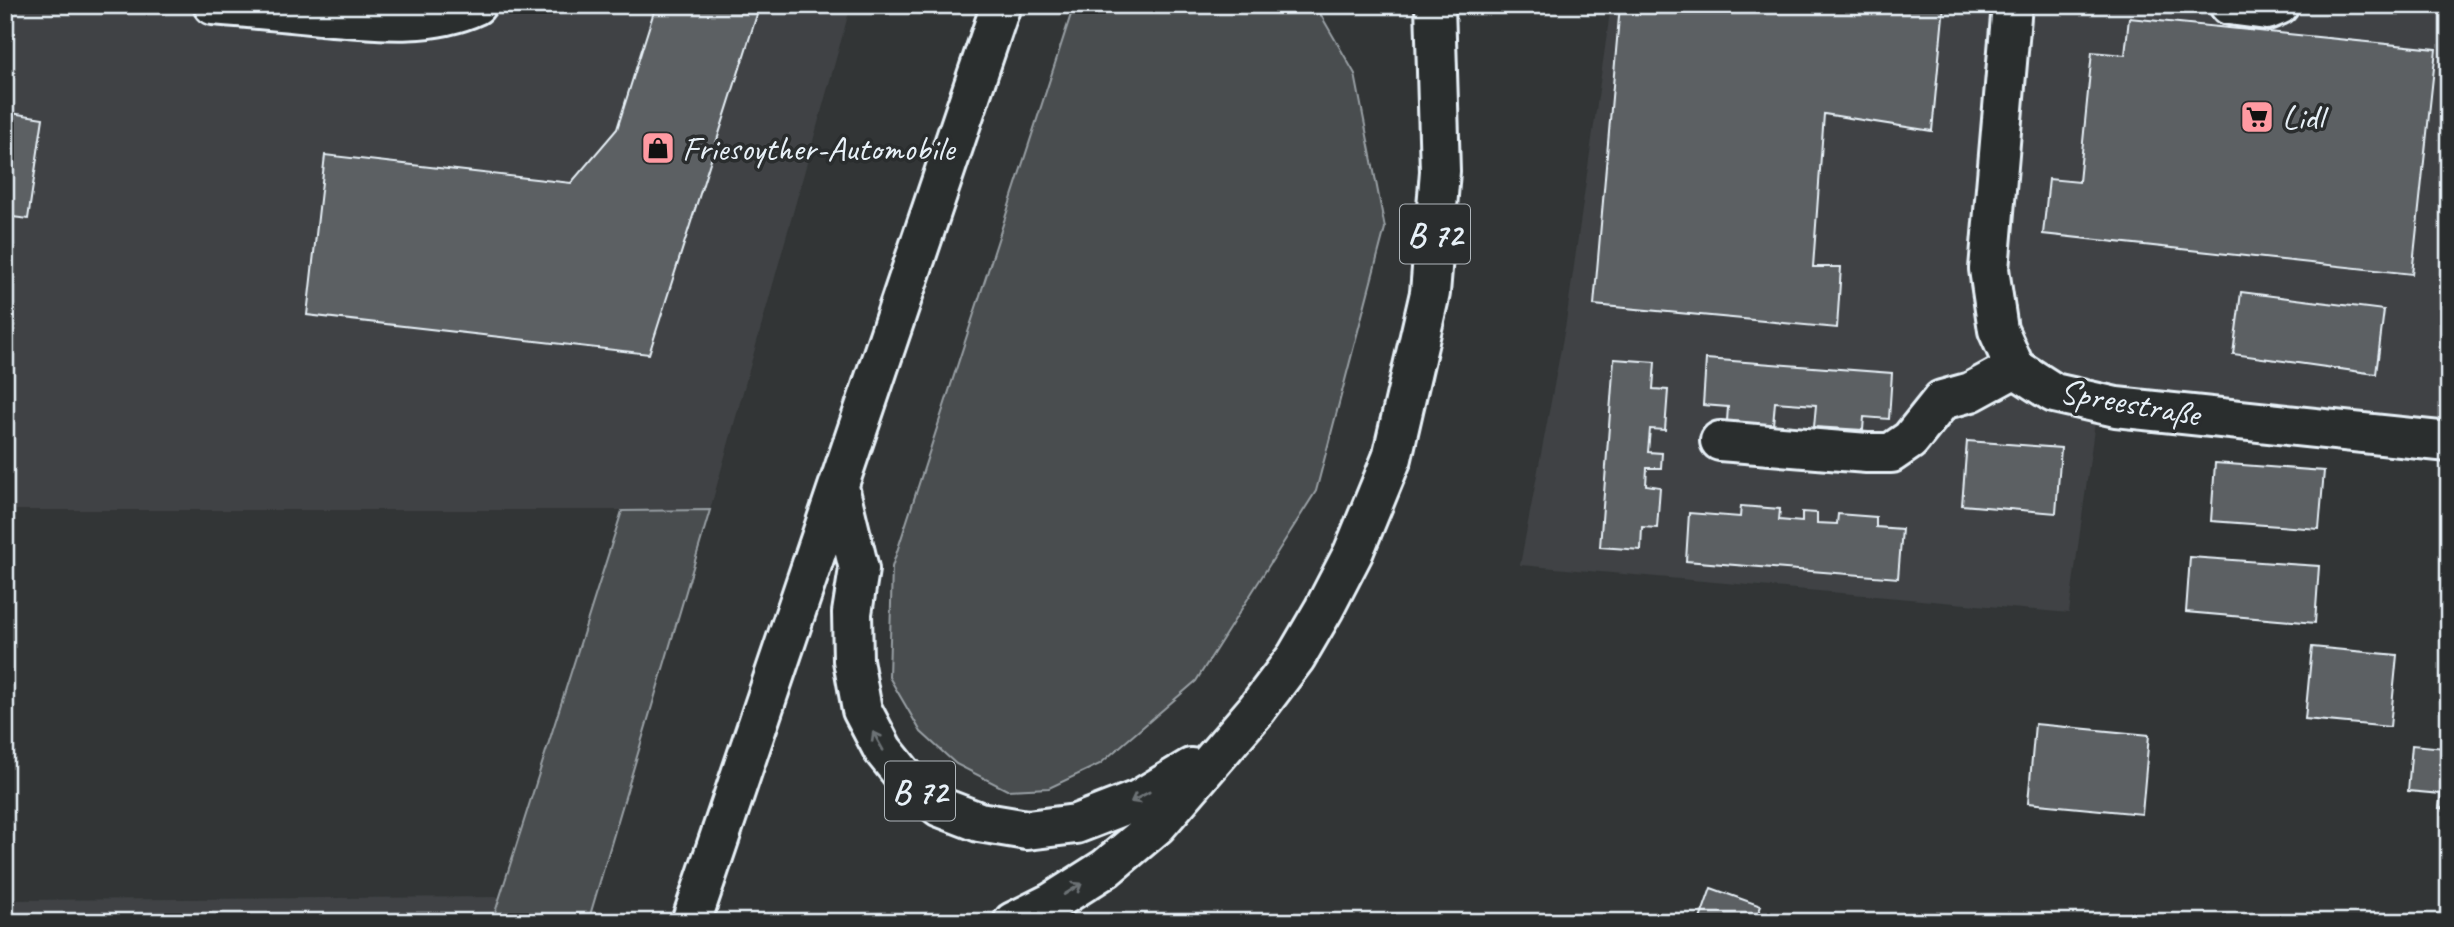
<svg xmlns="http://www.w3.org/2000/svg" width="2454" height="927" font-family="Caveat,sans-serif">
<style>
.built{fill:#3f4244}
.green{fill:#494d4f;stroke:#989fa4;stroke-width:2}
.building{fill:#5c6063;stroke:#e8f1f8;stroke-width:2}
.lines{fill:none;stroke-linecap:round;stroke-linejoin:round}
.minor-casing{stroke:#e8f1f8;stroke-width:44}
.highway-casing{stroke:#e8f1f8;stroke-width:44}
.minor{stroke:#2a2d2e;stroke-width:38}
.highway{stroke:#2a2d2e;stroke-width:38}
.oneway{stroke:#6c7275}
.labels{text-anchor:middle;stroke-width:7;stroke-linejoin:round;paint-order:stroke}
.shield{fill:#2a2d2e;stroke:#afb6bb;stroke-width:2}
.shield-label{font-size:33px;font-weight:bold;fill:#e8f1f8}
.poi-label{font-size:35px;fill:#e8f1f8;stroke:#2a2d2e;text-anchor:start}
.street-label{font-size:35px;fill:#e8f1f8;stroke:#2a2d2e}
</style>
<rect width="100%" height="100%" fill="#323536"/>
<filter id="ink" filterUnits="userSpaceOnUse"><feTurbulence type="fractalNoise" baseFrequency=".0143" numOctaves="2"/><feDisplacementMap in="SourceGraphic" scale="14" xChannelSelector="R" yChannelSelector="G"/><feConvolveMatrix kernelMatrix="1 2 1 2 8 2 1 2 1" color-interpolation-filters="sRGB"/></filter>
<g filter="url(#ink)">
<path class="built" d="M 5,5 L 851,5 L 710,510 L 5,510 Z
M 1611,5 L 2449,5 L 2449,429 L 2095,422 L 2069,613 L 1520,565 L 1566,322 Z
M 500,897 L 492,922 L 5,922 L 5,900 Z"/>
<path class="green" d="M 1074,5 L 1315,5 L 1355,74 L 1385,228 L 1316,491 L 1196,681 L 1100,764 L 1049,788 L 1007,790 L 956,764 L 921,732 L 889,677 L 892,567 Z
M 710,510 L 588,922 L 492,922 L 622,511 Z"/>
<path class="building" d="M 656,5 L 760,5 L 649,354 L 307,315 L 325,155 L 571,183 L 617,129 Z
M 1620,5 L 1944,5 L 1932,131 L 1824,114 L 1813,267 L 1841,267 L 1837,328 L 1594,305 Z
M 2129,18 L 2436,49 L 2412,274 L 2043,234 L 2049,179 L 2079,182 L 2092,52 L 2125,55 Z
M 5,112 L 43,118 L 28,219 L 5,216 Z
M 2241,292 L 2384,310 L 2376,374 L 2233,354 Z
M 1614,359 L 1655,362 L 1653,389 L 1668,390 L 1665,430 L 1650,429 L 1648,452 L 1662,453 L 1661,468 L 1647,468 L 1646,485 L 1660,487 L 1657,528 L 1642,527 L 1641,550 L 1600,547 Z
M 1706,359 L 1892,373 L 1889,419 L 1864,417 L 1863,430 L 1814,427 L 1816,405 L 1775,402 L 1773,425 L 1727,421 L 1728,407 L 1703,405 Z
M 1967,441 L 2061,448 L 2056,513 L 1962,505 Z
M 2215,463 L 2324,471 L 2319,529 L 2211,521 Z
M 1741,506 L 1780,509 L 1779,520 L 1802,522 L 1802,512 L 1817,513 L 1817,523 L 1837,524 L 1838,514 L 1876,517 L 1876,527 L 1902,529 L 1898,578 L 1686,561 L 1689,513 L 1740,517 Z
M 2190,557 L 2319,566 L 2315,623 L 2186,612 Z
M 2312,647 L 2397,655 L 2390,727 L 2305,719 Z
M 2449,710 L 2449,809 L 2439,808 L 2441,794 L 2408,791 L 2412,745 L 2445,748 Z
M 2035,724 L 2149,735 L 2142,814 L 2028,803 Z
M 1711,888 L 1761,906 L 1755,922 L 1699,922 Z"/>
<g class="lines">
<defs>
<path id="minor" d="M 213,5 C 249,8 285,11 321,15 C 372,19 429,27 476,5
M 2012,5 L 1989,269 L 1998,330 L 2015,368 L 2054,393 L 2116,407 L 2449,442
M 2229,5 L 2267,10 L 2279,5
M 1720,441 L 1867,453 L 1891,453 L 1910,440 L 1942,400 L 1971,392 L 2015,368"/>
<path id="highway" d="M 839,487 L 859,569 L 852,613 L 853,660 L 862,710 L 883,750 L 908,781 L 940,807 L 979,822 L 1027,830 L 1076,824 L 1138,800 L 1191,768
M 691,922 L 1001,5
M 1013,922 L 1051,903 L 1106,868 L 1157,825 L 1256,710 L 1296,657 L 1324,609 L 1353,553 L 1392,458 L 1430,293 L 1440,171 L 1435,5"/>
</defs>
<use href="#minor" class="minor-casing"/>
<use href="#highway" class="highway-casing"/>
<use href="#minor" class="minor"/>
<use href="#highway" class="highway"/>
</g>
<defs><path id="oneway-shaft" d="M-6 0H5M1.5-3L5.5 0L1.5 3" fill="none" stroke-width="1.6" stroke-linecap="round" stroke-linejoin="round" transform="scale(1.75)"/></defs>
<g class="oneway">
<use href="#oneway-shaft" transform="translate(878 741) rotate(-119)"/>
<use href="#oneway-shaft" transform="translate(1140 797) rotate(152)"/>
<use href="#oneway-shaft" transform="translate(1073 889) rotate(-32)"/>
</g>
</g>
<defs>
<symbol id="supermarket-square" viewBox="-11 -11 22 22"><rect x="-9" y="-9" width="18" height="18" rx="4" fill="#ff9aa2" stroke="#2a2d2e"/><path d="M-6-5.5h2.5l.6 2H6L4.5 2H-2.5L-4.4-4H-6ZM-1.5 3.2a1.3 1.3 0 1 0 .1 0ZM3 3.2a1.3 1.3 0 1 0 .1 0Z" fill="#111"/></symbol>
<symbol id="shop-square" viewBox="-11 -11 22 22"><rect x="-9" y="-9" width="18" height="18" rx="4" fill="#ff9aa2" stroke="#2a2d2e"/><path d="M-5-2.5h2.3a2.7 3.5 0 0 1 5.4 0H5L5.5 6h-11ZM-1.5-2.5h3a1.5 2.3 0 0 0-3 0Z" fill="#111"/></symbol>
</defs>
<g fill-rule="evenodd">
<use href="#supermarket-square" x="2238" y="98" width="38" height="38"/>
<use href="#shop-square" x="639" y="129" width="38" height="38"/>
</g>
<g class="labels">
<g class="shield">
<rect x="1400" y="204.5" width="70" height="59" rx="5"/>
<rect x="885" y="761.5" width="70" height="59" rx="5"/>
</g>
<g class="shield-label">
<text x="1435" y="246">B 72</text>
<text x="920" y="803">B 72</text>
</g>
<g class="poi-label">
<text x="2282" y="129">Lidl</text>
<text x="682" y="160">Friesoyther-Automobile</text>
</g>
<g class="street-label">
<text transform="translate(2130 402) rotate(10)" y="12">Spreestraße</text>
</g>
</g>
<rect width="2454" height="927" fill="none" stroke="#2a2d2e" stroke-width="28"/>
<rect x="14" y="14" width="2426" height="899" fill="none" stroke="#e8f1f8" stroke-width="2.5" filter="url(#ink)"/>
</svg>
